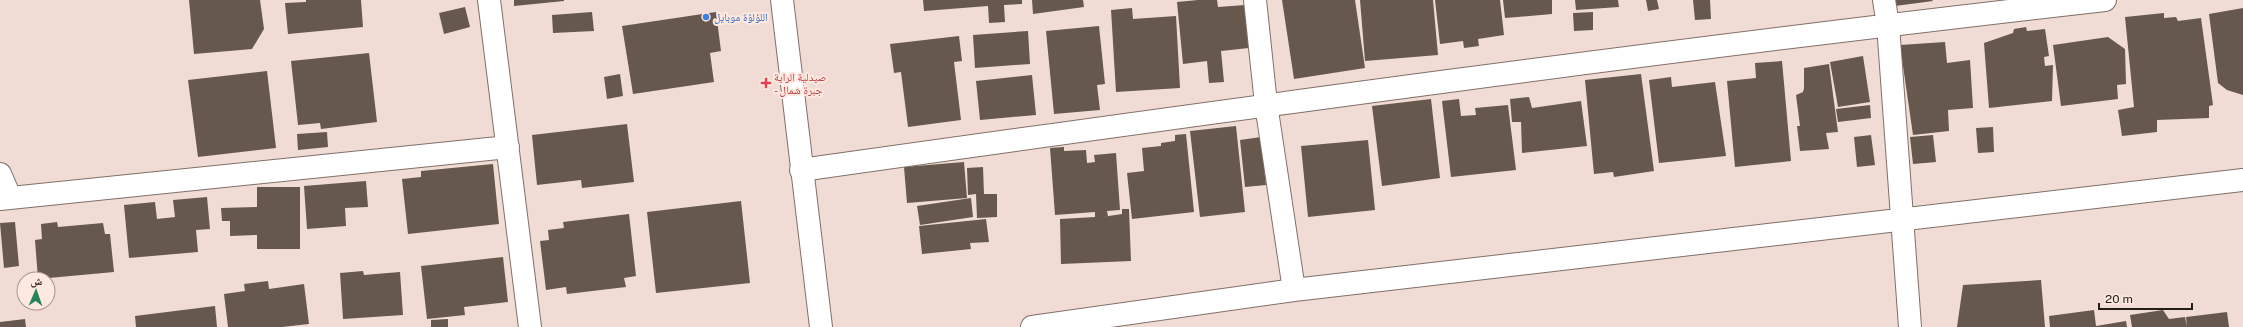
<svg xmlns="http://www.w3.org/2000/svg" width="2243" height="327" font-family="'Public Sans','Noto Naskh Arabic',sans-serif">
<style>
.building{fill:#66584d}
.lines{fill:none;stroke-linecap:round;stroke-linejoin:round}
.minor-casing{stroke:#816f69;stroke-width:24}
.tertiary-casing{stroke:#816f69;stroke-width:24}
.minor{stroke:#fff;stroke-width:22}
.tertiary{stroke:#fff;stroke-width:22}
.shop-dot{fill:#3f7fe0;stroke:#fee9e1;stroke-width:1.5}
.health-dot{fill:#e0444e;stroke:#fee9e1;stroke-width:1.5}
.labels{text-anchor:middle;stroke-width:4;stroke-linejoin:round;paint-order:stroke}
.shop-label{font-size:11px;fill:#366cbe;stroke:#fee9e1;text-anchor:start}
.health-label{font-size:11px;fill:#be3a42;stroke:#fee9e1;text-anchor:start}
</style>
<rect width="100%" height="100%" fill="#f0dcd4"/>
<path class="building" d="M 189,0 L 260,0 L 264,29 L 252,49 L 194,54 Z
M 306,0 L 361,0 L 363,27 L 288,34 L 285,3 L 306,2 Z
M 514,0 L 564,0 L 564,1 L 514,6 Z
M 923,0 L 1022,0 L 1022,4 L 1004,5 L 1005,22 L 989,23 L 988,6 L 924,11 Z
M 1032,0 L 1083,0 L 1084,7 L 1033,14 Z
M 1198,0 L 1217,0 L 1218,7 L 1245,5 L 1249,48 L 1221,51 L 1224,82 L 1209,83 L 1207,61 L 1183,64 L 1177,2 Z
M 1282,0 L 1355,0 L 1365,68 L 1294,79 Z
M 1360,0 L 1433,0 L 1438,55 L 1365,61 Z
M 1435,0 L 1500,0 L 1504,35 L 1478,39 L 1479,46 L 1464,48 L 1463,41 L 1440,44 Z
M 1503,0 L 1552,0 L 1552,14 L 1505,18 Z
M 1575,0 L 1618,0 L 1619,7 L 1576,10 Z
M 1646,0 L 1657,0 L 1659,9 L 1648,11 Z
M 1693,0 L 1710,0 L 1711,19 L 1695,20 Z
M 1894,0 L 1932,0 L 1933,1 L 1895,6 Z
M 465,7 L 470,27 L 444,34 L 439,13 Z
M 1132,8 L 1133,19 L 1176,16 L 1180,88 L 1116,92 L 1111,10 Z
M 2243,8 L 2243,95 L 2227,90 L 2218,83 L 2209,14 Z
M 592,12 L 594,31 L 553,33 L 552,15 Z
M 716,12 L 721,51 L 710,53 L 714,82 L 633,94 L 622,26 Z
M 1593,12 L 1593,30 L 1574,31 L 1573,13 Z
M 2164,13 L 2164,18 L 2176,17 L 2178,21 L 2201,18 L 2213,105 L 2209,106 L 2209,118 L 2157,120 L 2157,132 L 2122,136 L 2118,110 L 2134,107 L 2125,17 Z
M 1099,26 L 1105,84 L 1097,85 L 1100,110 L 1054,114 L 1046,31 Z
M 2026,27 L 2027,31 L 2045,29 L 2049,56 L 2044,57 L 2045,66 L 2053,65 L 2052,101 L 1989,108 L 1984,43 L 2013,33 L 2014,29 Z
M 1028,31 L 1030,64 L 975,68 L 973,35 Z
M 959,36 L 962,61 L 954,62 L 961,120 L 908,127 L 901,72 L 894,73 L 890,44 Z
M 2108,37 L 2125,49 L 2126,84 L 2117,85 L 2118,99 L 2061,106 L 2053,45 Z
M 1945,42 L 1947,63 L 1970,60 L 1973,108 L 1948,110 L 1949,131 L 1913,135 L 1900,45 Z
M 369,53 L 377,122 L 321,129 L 320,123 L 298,125 L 291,61 Z
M 1863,56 L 1870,102 L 1838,107 L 1830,62 Z
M 1782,61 L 1791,161 L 1735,167 L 1727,81 L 1756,78 L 1755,63 Z
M 1829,64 L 1838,132 L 1826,133 L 1829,149 L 1800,151 L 1797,126 L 1800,126 L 1796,95 L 1803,92 L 1804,88 L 1804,68 Z
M 267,71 L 276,148 L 198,157 L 188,80 Z
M 620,74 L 623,96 L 607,99 L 604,77 Z
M 1641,74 L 1654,171 L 1614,177 L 1613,172 L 1594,174 L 1585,80 Z
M 1032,75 L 1036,115 L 980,120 L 976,81 Z
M 1671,77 L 1672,87 L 1715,82 L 1726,156 L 1659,163 L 1649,80 Z
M 1529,97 L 1532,108 L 1581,101 L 1587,146 L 1522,153 L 1521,122 L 1512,122 L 1510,99 Z
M 1431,99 L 1440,178 L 1382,186 L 1372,106 Z
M 1459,99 L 1461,116 L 1476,115 L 1475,108 L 1508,105 L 1516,170 L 1451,177 L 1442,101 Z
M 1870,105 L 1871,118 L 1838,122 L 1836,109 Z
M 627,124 L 634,182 L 582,188 L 581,180 L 537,185 L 532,135 Z
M 1236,126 L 1245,212 L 1200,217 L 1190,131 Z
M 1993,127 L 1994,152 L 1978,153 L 1976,128 Z
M 327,132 L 328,147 L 298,150 L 297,134 Z
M 1186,134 L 1194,212 L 1132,219 L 1127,173 L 1144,171 L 1142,148 L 1161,146 L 1161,143 L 1175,141 L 1175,135 Z
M 1871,135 L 1875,165 L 1857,167 L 1854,137 Z
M 1933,135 L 1936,162 L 1913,164 L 1910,137 Z
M 1261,137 L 1266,185 L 1245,187 L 1240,140 Z
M 1368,140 L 1375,210 L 1308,217 L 1301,146 Z
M 1064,147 L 1064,151 L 1086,150 L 1087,163 L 1095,162 L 1094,155 L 1116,153 L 1120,210 L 1107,211 L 1108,216 L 1102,217 L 1122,214 L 1122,209 L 1129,209 L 1131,261 L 1061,264 L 1060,219 L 1095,217 L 1095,212 L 1055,215 L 1050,148 Z
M 964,162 L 967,198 L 907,203 L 904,167 Z
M 493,164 L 499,224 L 408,234 L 402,179 L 421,177 L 421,171 Z
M 983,167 L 984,194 L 997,194 L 997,217 L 977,218 L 976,194 L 968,195 L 967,168 Z
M 366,181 L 368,207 L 345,208 L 346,226 L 307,229 L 304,186 Z
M 257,187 L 300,187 L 300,249 L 257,249 L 257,235 L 230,236 L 230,221 L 222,221 L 221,208 L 257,207 Z
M 207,197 L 210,229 L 196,230 L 198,252 L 129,258 L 124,205 L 155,202 L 157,219 L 175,217 L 173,200 Z
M 971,198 L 973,217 L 920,225 L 917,206 Z
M 741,201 L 750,283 L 656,293 L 647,212 Z
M 629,214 L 636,276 L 624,278 L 626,287 L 567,294 L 566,287 L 546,290 L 540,241 L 549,240 L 548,230 L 564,228 L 563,222 Z
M 986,219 L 989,242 L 970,243 L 971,249 L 922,254 L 919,226 Z
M 15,222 L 19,266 L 4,268 L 0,223 Z
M 57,222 L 58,227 L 103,223 L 105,234 L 110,234 L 114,272 L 38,279 L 35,240 L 42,239 L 41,224 Z
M 503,257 L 508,302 L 464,307 L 465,315 L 427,319 L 421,266 Z
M 363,271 L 364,275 L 400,272 L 403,315 L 343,319 L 340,273 Z
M 2041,280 L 2045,327 L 1957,327 L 1963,285 Z
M 268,281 L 269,289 L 304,284 L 309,324 L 282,327 L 228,327 L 224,294 L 245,291 L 244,284 Z
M 215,306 L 217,327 L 136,327 L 135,316 Z
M 2094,310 L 2096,326 L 2126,321 L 2127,327 L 2050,327 L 2049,316 Z
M 2163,310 L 2169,319 L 2185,317 L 2187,327 L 2132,327 L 2130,315 Z
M 2227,312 L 2229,327 L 2187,327 L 2186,317 Z
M 25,319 L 26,327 L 0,327 L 0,322 Z
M 448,319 L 448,327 L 431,327 L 431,320 Z"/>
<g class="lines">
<defs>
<path id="minor" d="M 489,0 L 530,327
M 1255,0 L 1266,104 L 1294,290
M 1884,0 L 1888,25 L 1910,327
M 801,170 C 1235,109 1670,49 2105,0
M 0,174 L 10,197
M 0,199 L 508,147
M 1032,327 L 1294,290 L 2243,180"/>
<path id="tertiary" d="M 782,0 L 821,327"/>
</defs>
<use href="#minor" class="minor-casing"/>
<use href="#tertiary" class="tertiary-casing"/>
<use href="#minor" class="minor"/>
<use href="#tertiary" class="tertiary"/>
</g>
<circle class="shop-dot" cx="706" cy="17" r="4"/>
<path class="health-dot" d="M764 77h4v4h4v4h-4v4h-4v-4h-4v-4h4z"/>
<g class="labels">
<g class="shop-label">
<text x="714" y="21">اللؤلؤة موبايل</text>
</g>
<g class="health-label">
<text x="774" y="81">صيدلية الراية<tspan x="774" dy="13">- جبرة شمال</tspan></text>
</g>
</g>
<g transform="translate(36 291) rotate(2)"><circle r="19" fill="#fee9e1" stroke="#a69791"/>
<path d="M0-3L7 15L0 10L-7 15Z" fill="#25845b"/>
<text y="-6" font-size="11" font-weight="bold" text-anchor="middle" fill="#231c19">ش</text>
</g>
<path d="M2099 303v6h93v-6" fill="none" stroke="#231c19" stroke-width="2"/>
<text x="2105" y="303" font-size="12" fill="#231c19" stroke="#fee9e1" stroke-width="3" paint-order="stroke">20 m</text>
</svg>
